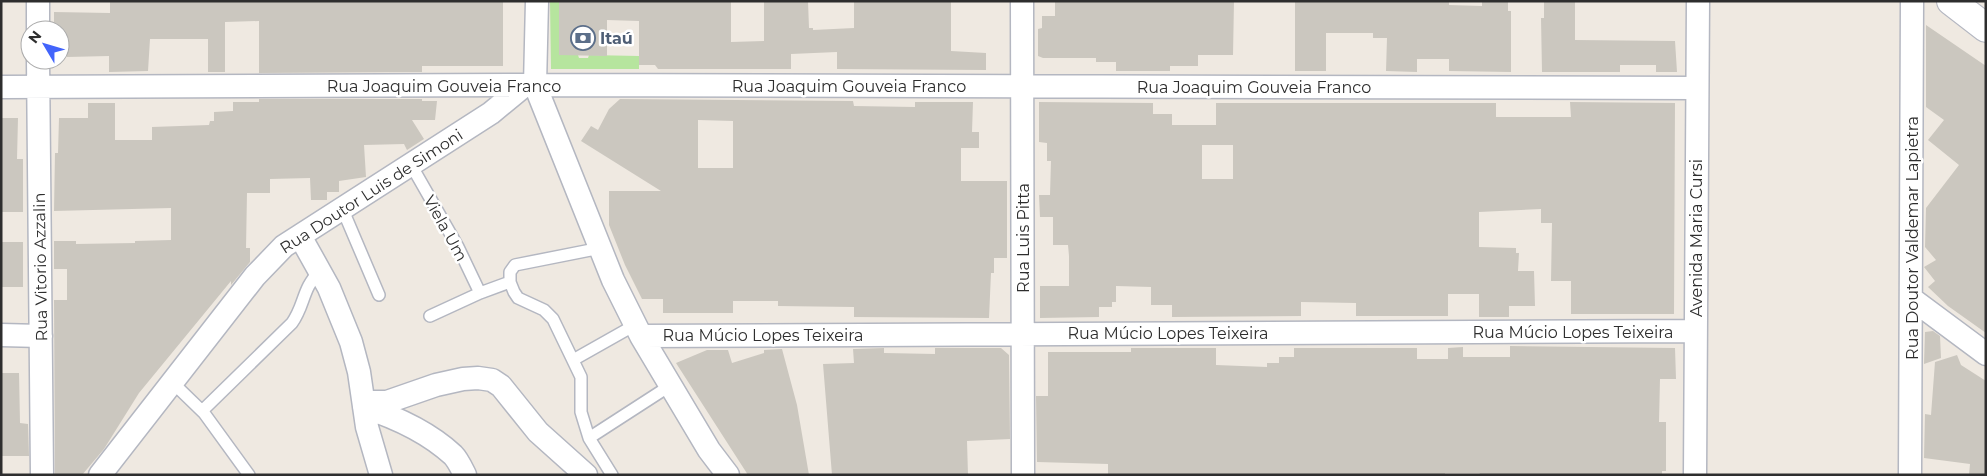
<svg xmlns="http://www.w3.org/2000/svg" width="1987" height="476" font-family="Montserrat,sans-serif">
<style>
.green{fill:#b6e59e}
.building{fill:#cbc7bf;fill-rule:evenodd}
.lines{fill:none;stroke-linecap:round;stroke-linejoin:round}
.lane-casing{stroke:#b4b7c1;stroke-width:14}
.street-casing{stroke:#b4b7c1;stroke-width:25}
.secondary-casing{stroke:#b4b7c1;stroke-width:30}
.lane{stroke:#fff;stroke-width:11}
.street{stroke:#fff;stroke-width:22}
.secondary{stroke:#fff;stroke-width:28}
.labels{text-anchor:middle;stroke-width:5;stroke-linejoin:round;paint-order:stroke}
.service-label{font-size:16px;font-weight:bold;fill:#4e5e75;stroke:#fff;text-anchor:start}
.street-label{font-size:16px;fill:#2e2e2e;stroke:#fff}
</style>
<rect width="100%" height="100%" fill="#efe9e1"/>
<path class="green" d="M 550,1 L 559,1 L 560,55 L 578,55 L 579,58 L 588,58 L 589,55 L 639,56 L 639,69 L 551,69 Z"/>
<path class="building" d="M 110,1 L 503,1 L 503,66 L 422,66 L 422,72 L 259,73 L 259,21 L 225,22 L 225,72 L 208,72 L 208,39 L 150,39 L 148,71 L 109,72 L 109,56 L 67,57 L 67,53 L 60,53 L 60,30 L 54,30 L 54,12 L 110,13 Z
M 559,1 L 731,1 L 731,42 L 764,41 L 764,1 L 808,1 L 809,28 L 813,28 L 813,30 L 854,28 L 854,1 L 951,1 L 951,51 L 986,53 L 986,70 L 837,69 L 837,52 L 791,54 L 791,69 L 658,69 L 655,65 L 639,65 L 639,21 L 607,20 L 607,56 L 559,55 Z
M 1055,1 L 1234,1 L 1233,55 L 1198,55 L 1198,66 L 1170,66 L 1170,71 L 1116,71 L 1116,62 L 1096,62 L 1096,58 L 1043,58 L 1038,56 L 1038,29 L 1042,28 L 1042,16 L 1055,16 Z
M 1295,1 L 1449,1 L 1449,5 L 1482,6 L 1482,1 L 1508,1 L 1508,11 L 1511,11 L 1511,72 L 1449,71 L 1449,59 L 1417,59 L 1417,72 L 1386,71 L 1387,38 L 1373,38 L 1373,33 L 1326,33 L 1326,71 L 1295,71 Z
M 1544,1 L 1575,1 L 1575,40 L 1675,41 L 1677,72 L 1656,72 L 1656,65 L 1620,65 L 1620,72 L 1542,72 L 1541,18 L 1544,18 Z
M 1926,25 L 1986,66 L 1986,333 L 1948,306 L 1928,287 L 1935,281 L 1924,267 L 1936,260 L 1925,247 L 1926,208 L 1959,165 L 1928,140 L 1944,120 L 1926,107 Z
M 259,99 L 422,99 L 422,101 L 437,101 L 435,120 L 412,120 L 424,139 L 407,150 L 404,144 L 364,145 L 366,177 L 339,181 L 339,192 L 327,192 L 327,200 L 311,200 L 310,178 L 270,179 L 270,193 L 247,193 L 246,248 L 250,248 L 250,262 L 231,285 L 231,281 L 139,393 L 104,449 L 82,475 L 55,475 L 54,300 L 67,300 L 67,269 L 54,269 L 54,241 L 76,241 L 76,244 L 135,243 L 135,241 L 171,240 L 171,208 L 54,211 L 55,153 L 58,153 L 59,118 L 88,118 L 88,103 L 115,103 L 115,140 L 152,140 L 152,127 L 209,125 L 210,121 L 214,121 L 214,112 L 233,111 L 233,102 L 259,102 Z
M 620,99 L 853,101 L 854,106 L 915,107 L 915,102 L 973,102 L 972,132 L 979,132 L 979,148 L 961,148 L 961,181 L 1007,181 L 1007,258 L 994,258 L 994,273 L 991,273 L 989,318 L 854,317 L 854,307 L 778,306 L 778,301 L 733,301 L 733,313 L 663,313 L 663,299 L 642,299 L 625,265 L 609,225 L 609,191 L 661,191 L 581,141 L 591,126 L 598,130 L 609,109 ZM 698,120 L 733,121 L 733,168 L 698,168 Z
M 1039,102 L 1153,103 L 1153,114 L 1172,114 L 1172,125 L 1216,125 L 1216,103 L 1496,103 L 1496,117 L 1571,117 L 1570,102 L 1675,103 L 1674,314 L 1571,314 L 1571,281 L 1551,281 L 1552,223 L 1541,223 L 1541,209 L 1479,212 L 1479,247 L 1516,248 L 1516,253 L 1519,253 L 1518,271 L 1534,271 L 1535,306 L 1509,306 L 1509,317 L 1479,317 L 1479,294 L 1448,294 L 1448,316 L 1356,316 L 1356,303 L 1301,302 L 1301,316 L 1172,317 L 1172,305 L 1151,305 L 1151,287 L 1116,286 L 1116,302 L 1112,302 L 1112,307 L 1099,307 L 1099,317 L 1040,318 L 1040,286 L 1069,286 L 1069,256 L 1068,245 L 1053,245 L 1053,217 L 1040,217 L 1039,195 L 1050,195 L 1051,161 L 1047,161 L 1047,143 L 1039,142 ZM 1202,145 L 1233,145 L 1233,179 L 1202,179 Z
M 1,118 L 18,118 L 17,159 L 23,159 L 23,212 L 1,212 Z
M 1,242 L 23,242 L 23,287 L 1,287 Z
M 1933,331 L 1940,336 L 1941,358 L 1924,364 L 1925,332 Z
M 1510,346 L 1675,348 L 1676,379 L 1660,379 L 1659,422 L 1666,422 L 1666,471 L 1662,471 L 1662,475 L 1479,475 L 1480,473 L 1445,473 L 1445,475 L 1108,475 L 1108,464 L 1037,462 L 1036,396 L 1048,396 L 1048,352 L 1131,352 L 1131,348 L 1216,348 L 1216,365 L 1267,367 L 1267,363 L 1279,363 L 1279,357 L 1294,357 L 1294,348 L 1417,348 L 1417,359 L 1448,359 L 1448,348 L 1463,347 L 1463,357 L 1510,357 Z
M 884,348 L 884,353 L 935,354 L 935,348 L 1001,348 L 1009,355 L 1010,439 L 967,441 L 968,475 L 832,475 L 823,364 L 854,363 L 853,349 Z
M 782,349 L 797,405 L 809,475 L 748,475 L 676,363 L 707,350 L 728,350 L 732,363 L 764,353 L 764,350 Z
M 1957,355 L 1961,365 L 1986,381 L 1986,475 L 1969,475 L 1970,464 L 1924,458 L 1925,414 L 1931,415 L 1935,362 Z
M 1,373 L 19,373 L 20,423 L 28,424 L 29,456 L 1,456 Z"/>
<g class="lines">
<defs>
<path id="lane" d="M 410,163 L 458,247 L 480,293
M 342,208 L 379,295
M 601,248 L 515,265 L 510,272 L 510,282 L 514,292 L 518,298 L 544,310 L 553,319 L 581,377 L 581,412 L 589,438 L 612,475
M 430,316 L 480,293 L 510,282
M 573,360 L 635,325
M 172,382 L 204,413 L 249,475
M 202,411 L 292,323 C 305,305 302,288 320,271
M 589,438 L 671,385"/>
<path id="street" d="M 38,1 L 38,30
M 537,1 L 535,85 L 613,280 L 641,336 L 709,450 L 728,475
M 1022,1 L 1023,475
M 38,60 L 42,475
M 1,87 L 535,85 L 1697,88
M 300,236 L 329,288 L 351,342 L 359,372 L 367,427 L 381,475
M 1912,299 L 1986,354
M 1,335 L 41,336
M 641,336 L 1695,331
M 364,402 L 387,402 L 436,385 L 463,379 L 478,378 L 492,380 L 501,386 L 538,432 L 586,475
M 364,407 C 395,417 429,433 453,455 C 458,460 462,469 465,475
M 100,475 L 255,276 L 284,246 L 491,113 L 525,85
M 1695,475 L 1698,1
M 1910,475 L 1912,1"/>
<path id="secondary" d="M 1951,1 L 1986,28"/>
</defs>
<use href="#lane" class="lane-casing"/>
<use href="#street" class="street-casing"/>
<use href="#secondary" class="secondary-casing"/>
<use href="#lane" class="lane"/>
<use href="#street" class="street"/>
<use href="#secondary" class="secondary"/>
</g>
<defs>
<symbol id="bank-ring" viewBox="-11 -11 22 22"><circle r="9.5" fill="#fff" stroke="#5c6f8a" stroke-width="1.5"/><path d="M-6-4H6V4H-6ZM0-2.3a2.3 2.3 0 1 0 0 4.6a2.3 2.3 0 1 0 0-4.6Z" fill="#5c6f8a"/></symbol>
</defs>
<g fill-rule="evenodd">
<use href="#bank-ring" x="569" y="24" width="28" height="28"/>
</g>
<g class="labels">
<g class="service-label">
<text x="600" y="44">Itaú</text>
</g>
<g class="street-label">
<text x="444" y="92">Rua Joaquim Gouveia Franco</text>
<text x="849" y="92">Rua Joaquim Gouveia Franco</text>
<text x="1254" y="93">Rua Joaquim Gouveia Franco</text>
<text transform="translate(371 191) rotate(-33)" y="6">Rua Doutor Luis de Simoni</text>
<text transform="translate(446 228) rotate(61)" y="6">Viela Um</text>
<text transform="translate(1023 238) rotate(-90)" y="6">Rua Luis Pitta</text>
<text transform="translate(1696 238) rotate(-90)" y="6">Avenida Maria Cursi</text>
<text transform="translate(1912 238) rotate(-90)" y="6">Rua Doutor Valdemar Lapietra</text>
<text transform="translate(40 267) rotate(-91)" y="6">Rua Vitorio Azzalin</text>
<text x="1573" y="338">Rua Múcio Lopes Teixeira</text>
<text x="1168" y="339">Rua Múcio Lopes Teixeira</text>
<text x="763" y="341">Rua Múcio Lopes Teixeira</text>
</g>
</g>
<rect width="1987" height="476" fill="none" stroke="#2e2e2e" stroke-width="5"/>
<g transform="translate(45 45) rotate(308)"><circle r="24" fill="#ffffff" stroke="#ababab"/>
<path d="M0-4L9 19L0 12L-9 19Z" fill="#4264fb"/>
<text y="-8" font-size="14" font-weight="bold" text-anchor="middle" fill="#2e2e2e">N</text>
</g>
</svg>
